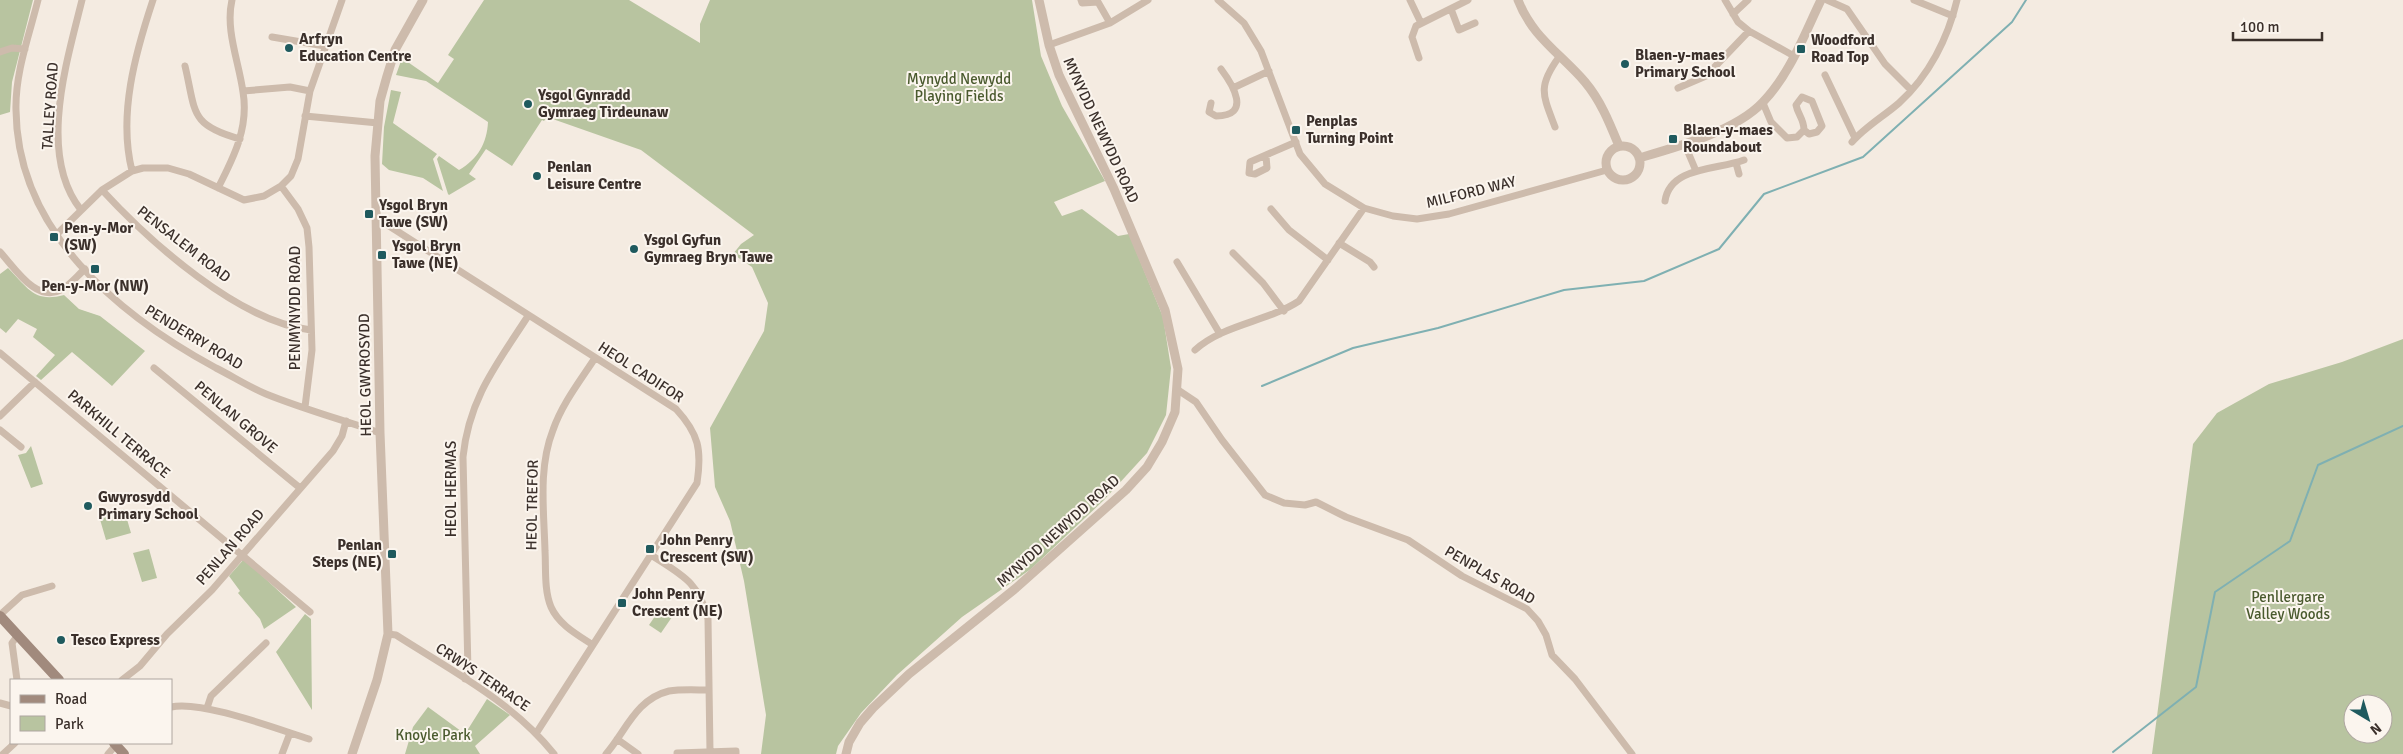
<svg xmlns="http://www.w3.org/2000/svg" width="2403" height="754" font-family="Signika,sans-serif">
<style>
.green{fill:#b8c4a0;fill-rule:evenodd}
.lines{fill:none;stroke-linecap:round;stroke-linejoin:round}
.stream{stroke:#7fb0b2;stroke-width:2}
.minor{stroke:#cdbbac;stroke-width:7}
.tertiary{stroke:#cdbbac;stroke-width:9}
.secondary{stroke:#a18a7d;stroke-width:10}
.poi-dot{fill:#1f5a5e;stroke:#fbf5ee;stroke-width:2}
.labels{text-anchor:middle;stroke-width:4;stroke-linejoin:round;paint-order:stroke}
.poi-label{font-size:15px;font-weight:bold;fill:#3b302b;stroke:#fbf5ee;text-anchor:start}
.park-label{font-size:15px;fill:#4a5a2e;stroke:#fbf5ee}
.street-label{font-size:15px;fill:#3b302b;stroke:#fbf5ee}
</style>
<rect width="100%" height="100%" fill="#f4ebe1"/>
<path class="green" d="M 0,0 L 33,0 L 12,82 L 10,112 L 0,115 Z
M 484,0 L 629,0 L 700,43 L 700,24 L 710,0 L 1032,0 L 1041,56 L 1062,106 L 1105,181 L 1054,202 L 1062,216 L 1082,209 L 1118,236 L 1129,234 L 1163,317 L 1171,368 L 1166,415 L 1147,453 L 1104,500 L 1031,569 L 962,617 L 897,675 L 861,713 L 838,746 L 836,754 L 761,754 L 766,715 L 744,581 L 730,521 L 715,487 L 710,428 L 764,331 L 768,303 L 752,267 L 733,254 L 741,244 L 754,235 L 641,150 L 547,117 L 544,121 L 542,120 L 512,166 L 486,149 L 469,174 L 476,179 L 449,195 L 448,194 L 437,159 L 439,156 L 459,170 C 478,159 487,143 488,122 L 426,81 L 396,75 L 402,58 L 438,83 L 454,59 L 448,55 Z
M 391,90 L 401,92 L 393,123 L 437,154 L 433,159 L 443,191 L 423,178 L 389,170 L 382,164 L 384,127 Z
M 8,268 C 28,288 34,303 64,295 L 79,309 L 100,316 L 145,351 L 112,386 L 72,352 L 41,380 L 36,376 L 55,355 L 33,337 L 37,329 L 18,319 L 6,333 L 0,328 L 0,274 Z
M 2403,339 L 2403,754 L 2152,754 L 2193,444 L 2217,413 L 2269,384 L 2342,362 ZM 2353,704 L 2383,704 L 2383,734 L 2353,734 Z
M 31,446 L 43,484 L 31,488 L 18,455 L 26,453 Z
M 124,509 L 131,533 L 106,540 L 99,516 Z
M 149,549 L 157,578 L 142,582 L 133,553 Z
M 244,559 L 296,607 L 264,629 L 260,619 L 238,593 L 240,591 L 229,576 Z
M 660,609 L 672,617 L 661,633 L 649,625 Z
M 305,614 L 311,619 L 312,710 L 276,652 Z
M 487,699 L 510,715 L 475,746 L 480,754 L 405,754 L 413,727 L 428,707 L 465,734 Z"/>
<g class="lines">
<path class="stream" d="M 1262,386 L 1353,348 L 1438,328 L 1564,290 L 1644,281 L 1719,249 L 1764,194 L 1863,157 L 2012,22 L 2026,0
M 2113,752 L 2196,687 L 2215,592 L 2290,541 L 2318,465 L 2403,426"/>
<path class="minor" d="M 38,0 C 29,36 15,73 16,110 C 17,231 118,315 216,368 C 232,376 249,387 266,394 C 303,409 343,420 380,433
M 1081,0 L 1082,3 L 1098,2 L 1110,23
M 1218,0 L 1244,23 L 1261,51 L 1300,154 L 1325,184 L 1364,208 L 1393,216 L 1417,219 L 1449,214 L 1607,170
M 1410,0 L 1421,23
M 1725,0 L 1738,22 L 1749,31 L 1794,56
M 1827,0 L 1847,9 L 1885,64 L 1911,90
M 1914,0 L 1953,16
M 1451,9 L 1459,30 L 1475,23
M 1733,14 L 1748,0
M 272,37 L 325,46
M 1049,45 L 1110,23 L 1148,0
M 0,52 L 12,48 L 25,49
M 1419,58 L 1412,37 L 1416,26 L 1468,0
M 185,66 C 196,112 189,125 240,139
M 1825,75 L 1855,138
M 1233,88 L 1269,71
M 1678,88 L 1706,76 L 1749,31
M 243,91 L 290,87 L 310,91
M 1211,103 L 1209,112 L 1216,116 C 1252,116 1233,85 1221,69
M 1763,103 L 1771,122 L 1787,138 L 1797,137 L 1804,130 C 1804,119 1798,115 1796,105 L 1802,97 L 1812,101 L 1822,126 L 1817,132 L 1809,134 L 1804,130
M 305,116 L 378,123
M 1555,127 C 1543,95 1537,87 1559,57
M 1852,142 C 1865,127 1884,116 1899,103 C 1929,76 1948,38 1957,0
M 1685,145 L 1696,171
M 1266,156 L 1267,168 L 1255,174 L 1249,173 L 1250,162 L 1296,142
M 1736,163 L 1739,174
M 132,171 C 118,115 135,54 153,0
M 281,186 L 298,209 L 307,228 L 309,247 L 312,350 L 305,407
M 218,188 C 234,157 249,127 243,92 C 239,62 225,30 232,0
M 102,190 C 150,242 239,322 311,330
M 1665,201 C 1670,166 1718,170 1744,160
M 1271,209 L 1289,230 L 1328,260
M 81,210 C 37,155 67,61 82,0
M 375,217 L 676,409 C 699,434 702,450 697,483 L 537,732
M 56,235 L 102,190 L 132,171 L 143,168 L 168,168 L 189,174 L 244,200 L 264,196 L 281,186 L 291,176 L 298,159 L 310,91 L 342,0
M 1339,243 L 1370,262 L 1374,267
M 0,252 C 15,268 36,303 61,290 C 70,285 77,276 85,269
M 1233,253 L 1263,283 L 1284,311
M 1177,262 L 1220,334
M 1195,350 C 1224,324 1267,322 1299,301 L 1364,208
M 0,353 L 310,612
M 154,368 L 300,488
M 1178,390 L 1196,402 L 1222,440 L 1265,495 L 1284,503 L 1305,505 L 1316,502 L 1346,517 L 1408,540 L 1462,576 L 1527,609 L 1538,621 L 1546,635 L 1552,655 L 1575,679 L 1632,754
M 0,416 L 35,382
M 0,430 L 21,447
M 651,555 C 682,575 699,582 708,619 L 710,752
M 0,615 L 22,595 L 52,586
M 388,634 L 396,635 C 452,671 513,702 554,754
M 593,645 C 578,635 559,625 551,607 C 544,590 546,569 545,551 C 544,511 538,468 553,430 C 562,404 580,381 595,358
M 465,679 L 468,671 L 463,457 C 469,398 497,364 528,316
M 17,680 L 12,643 L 18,635
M 122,680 L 140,666 L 167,634 L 212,590 L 333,451 L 342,436 L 346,421
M 0,703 L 11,706
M 171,707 C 201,700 277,729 309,739
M 207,708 L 211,696 L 266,643
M 617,739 L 638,754
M 677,753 L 736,751 L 736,754
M 3,754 L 15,743
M 108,754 L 116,745
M 282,754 L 290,733
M 606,754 C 626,731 636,699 669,691 C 681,689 696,690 709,690"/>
<path class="tertiary" d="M 1518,0 C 1532,37 1561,54 1585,82 C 1601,101 1610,124 1619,146
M1606 163a17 17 0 1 1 34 0a17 17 0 1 1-34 0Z
M 1639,158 C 1677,147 1736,131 1763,102 C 1790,74 1804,35 1821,0
M 352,754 L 377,680 L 388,634 L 380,433 L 375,156 L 380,101 L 387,76 L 395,50 L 423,0
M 846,754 L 849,742 L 860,723 L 873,708 L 909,674 L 1016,588 L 1126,490 L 1147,467 L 1162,442 L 1175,412 L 1178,369 L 1165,310 L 1114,189 L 1059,75 L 1049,45 L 1039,0"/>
<path class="secondary" d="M 0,616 L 59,680
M 114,743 L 124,754"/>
</g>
<g class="poi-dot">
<circle cx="289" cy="48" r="5"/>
<rect x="1796" y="44" width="10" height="10" rx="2.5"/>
<circle cx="1625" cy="64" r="5"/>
<circle cx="528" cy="104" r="5"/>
<rect x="1291" y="125" width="10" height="10" rx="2.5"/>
<rect x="1668" y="134" width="10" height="10" rx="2.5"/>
<circle cx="537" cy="176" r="5"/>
<rect x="364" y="209" width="10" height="10" rx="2.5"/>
<rect x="49" y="232" width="10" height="10" rx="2.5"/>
<circle cx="634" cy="249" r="5"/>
<rect x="377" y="250" width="10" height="10" rx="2.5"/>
<rect x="90" y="264" width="10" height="10" rx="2.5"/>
<circle cx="88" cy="506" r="5"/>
<rect x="645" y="544" width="10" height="10" rx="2.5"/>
<rect x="387" y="549" width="10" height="10" rx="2.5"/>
<rect x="617" y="598" width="10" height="10" rx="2.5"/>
<circle cx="61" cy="640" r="5"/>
</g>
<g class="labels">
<g class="poi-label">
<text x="299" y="44">Arfryn<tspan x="299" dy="17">Education Centre</tspan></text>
<text x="1811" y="45">Woodford<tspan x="1811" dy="17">Road Top</tspan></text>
<text x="1635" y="60">Blaen-y-maes<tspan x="1635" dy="17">Primary School</tspan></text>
<text x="538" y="100">Ysgol Gynradd<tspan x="538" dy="17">Gymraeg Tirdeunaw</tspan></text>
<text x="1306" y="126">Penplas<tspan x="1306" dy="17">Turning Point</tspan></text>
<text x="1683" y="135">Blaen-y-maes<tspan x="1683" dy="17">Roundabout</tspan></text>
<text x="547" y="172">Penlan<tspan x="547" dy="17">Leisure Centre</tspan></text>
<text x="379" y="210">Ysgol Bryn<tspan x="379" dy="17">Tawe (SW)</tspan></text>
<text x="64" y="233">Pen-y-Mor<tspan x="64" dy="17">(SW)</tspan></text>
<text x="644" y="245">Ysgol Gyfun<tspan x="644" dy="17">Gymraeg Bryn Tawe</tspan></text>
<text x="392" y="251">Ysgol Bryn<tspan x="392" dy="17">Tawe (NE)</tspan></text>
<text x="95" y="291" text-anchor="middle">Pen-y-Mor (NW)</text>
<text x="98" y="502">Gwyrosydd<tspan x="98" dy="17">Primary School</tspan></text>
<text x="660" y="545">John Penry<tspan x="660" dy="17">Crescent (SW)</tspan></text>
<text x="382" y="550" text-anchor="end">Penlan<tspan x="382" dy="17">Steps (NE)</tspan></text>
<text x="632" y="599">John Penry<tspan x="632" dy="17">Crescent (NE)</tspan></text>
<text x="71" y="645">Tesco Express</text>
</g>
<g class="park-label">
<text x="959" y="84">Mynydd Newydd<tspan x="959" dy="17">Playing Fields</tspan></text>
<text x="2288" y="602">Penllergare<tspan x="2288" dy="17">Valley Woods</tspan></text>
<text x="433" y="740">Knoyle Park</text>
</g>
<g class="street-label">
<text transform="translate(50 106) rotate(-86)" y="5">TALLEY ROAD</text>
<text transform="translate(1101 130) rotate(65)" y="5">MYNYDD NEWYDD ROAD</text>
<text transform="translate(1471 192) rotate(-14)" y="5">MILFORD WAY</text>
<text transform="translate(184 244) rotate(38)" y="5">PENSALEM ROAD</text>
<text transform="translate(295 308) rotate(-90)" y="5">PENMYNYDD ROAD</text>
<text transform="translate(194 337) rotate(31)" y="5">PENDERRY ROAD</text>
<text transform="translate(641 372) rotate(33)" y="5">HEOL CADIFOR</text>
<text transform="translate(365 375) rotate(-91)" y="5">HEOL GWYROSYDD</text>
<text transform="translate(236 417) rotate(40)" y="5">PENLAN GROVE</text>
<text transform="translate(119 434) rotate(40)" y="5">PARKHILL TERRACE</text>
<text transform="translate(451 489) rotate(-90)" y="5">HEOL HERMAS</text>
<text transform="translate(532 505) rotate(-89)" y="5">HEOL TREFOR</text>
<text transform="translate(1058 531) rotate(-42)" y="5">MYNYDD NEWYDD ROAD</text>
<text transform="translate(230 547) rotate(-49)" y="5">PENLAN ROAD</text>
<text transform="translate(1490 575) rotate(30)" y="5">PENPLAS ROAD</text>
<text transform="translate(483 677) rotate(34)" y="5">CRWYS TERRACE</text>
</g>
</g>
<rect x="10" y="679" width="162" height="65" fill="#fbf5ee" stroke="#aea6a0"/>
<rect x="20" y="695" width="25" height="8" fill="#a18a7d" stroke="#aea6a0"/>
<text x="55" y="704" font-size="15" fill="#3b302b">Road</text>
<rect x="20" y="716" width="25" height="15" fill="#b8c4a0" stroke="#aea6a0"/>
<text x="55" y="729" font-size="15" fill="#3b302b">Park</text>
<g transform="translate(2368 719) rotate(142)"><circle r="24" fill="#fbf5ee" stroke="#aea6a0"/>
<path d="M0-4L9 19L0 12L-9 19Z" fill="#1f5a5e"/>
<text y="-8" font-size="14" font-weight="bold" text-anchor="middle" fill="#3b302b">N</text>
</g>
<path d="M2233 32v8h89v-8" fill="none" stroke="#3b302b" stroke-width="2.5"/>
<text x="2240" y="32" font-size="15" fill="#3b302b" stroke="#fbf5ee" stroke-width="4" paint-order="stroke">100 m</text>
</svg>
